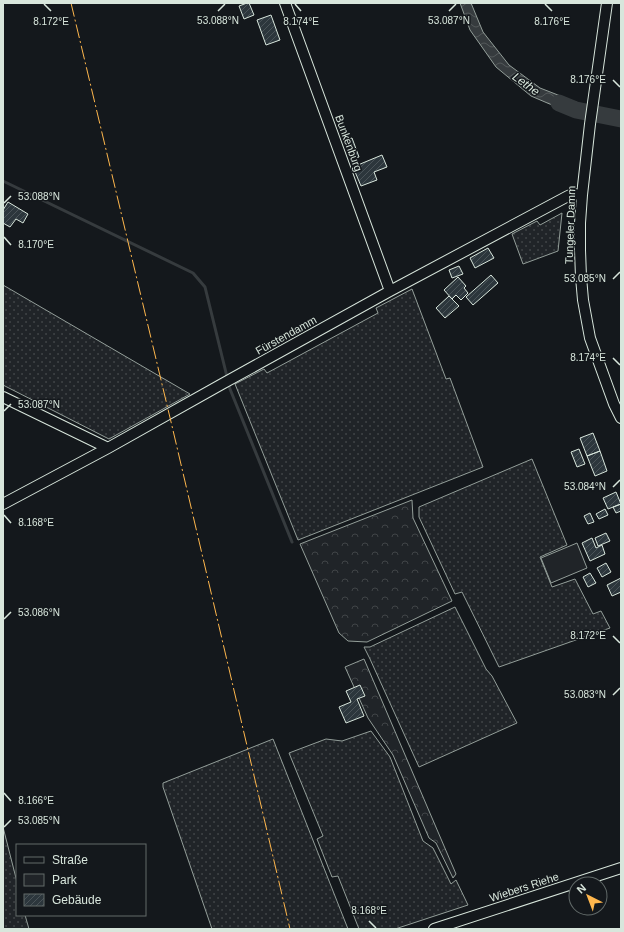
<svg xmlns="http://www.w3.org/2000/svg" width="624" height="932" font-family="Helvetica,sans-serif">
<style>
.green{fill:url(#green-dots);stroke:#939e99}
.forest{fill:url(#forest-crowns);stroke:#939e99}
.pitch{fill:#202428;stroke:#939e99}
.water{fill:url(#water-waves);stroke:#939e99}
.lines{fill:none;stroke-linecap:round;stroke-linejoin:round}
.stream{stroke:#363b3e;stroke-width:3}
.river{stroke:#363b3e;stroke-width:17}
.building{fill:url(#building-hatch);stroke:#d8e6dc}
.minor-casing{stroke:#d8e6dc;stroke-width:12}
.minor{stroke:#14181c;stroke-width:10}
.power{stroke:#ffb74d;stroke-width:1;stroke-dasharray:14 3 2 3;stroke-linecap:butt}
.ticks{fill:none;stroke:#d8e6dc;stroke-width:1.5}
.labels{text-anchor:middle;stroke-width:3;stroke-linejoin:round;paint-order:stroke}
.street-label{font-size:11px;fill:#d8e6dc;stroke:#14181c}
.water-label{font-size:12px;font-style:italic;fill:#d8e6dc;stroke:#14181c}
.ticks-label{font-size:10px;text-anchor:middle;fill:#d8e6dc;stroke:#14181c;stroke-width:3;stroke-linejoin:round;paint-order:stroke}
</style>
<defs>
<pattern id="green-dots" width="8" height="8" patternUnits="userSpaceOnUse"><rect width="8" height="8" fill="#202428"/><path d="M2 2h.1M6 6h.1" fill="none" stroke="#404447" stroke-width="1.8" stroke-linecap="round"/></pattern>
<pattern id="forest-crowns" width="20" height="18" patternUnits="userSpaceOnUse"><rect width="20" height="18" fill="#202428"/><path d="M2 6a3 3 0 1 1 6 0M12 15a3 3 0 1 1 6 0" fill="none" stroke="#404447"/></pattern>
<pattern id="water-waves" width="16" height="10" patternUnits="userSpaceOnUse"><rect width="16" height="10" fill="#363b3e"/><path d="M0 5q4-4 8 0t8 0" fill="none" stroke="#525759"/></pattern>
<pattern id="building-hatch" width="6" height="6" patternUnits="userSpaceOnUse"><rect width="6" height="6" fill="#2c363c"/><path d="M-1 1l2-2M0 6l6-6M5 7l2-2" fill="none" stroke="#4a5358"/></pattern>
</defs>
<rect width="100%" height="100%" fill="#14181c"/>
<path class="green" d="M 562,213 L 558,251 L 523,264 L 512,234 L 537,221 L 540,225 Z
M 3,285 L 190,394 L 109,439 L 3,385 Z
M 412,289 L 446,379 L 450,378 L 483,467 L 298,540 L 235,384 L 264,369 L 267,373 L 378,313 L 376,308 Z
M 532,459 L 567,545 L 540,557 L 552,587 L 575,579 L 593,614 L 601,611 L 610,628 L 499,667 L 462,592 L 455,594 L 419,517 L 419,507 Z
M 455,607 L 486,669 L 492,676 L 517,723 L 419,767 L 370,659 L 364,647 L 370,647 Z
M 371,731 L 390,757 L 423,841 L 433,848 L 451,884 L 456,880 L 468,905 L 395,929 L 359,929 L 338,876 L 332,877 L 317,839 L 323,836 L 289,753 L 326,739 L 342,741 Z
M 273,739 L 348,929 L 212,929 L 163,787 L 163,783 Z
M 3,827 L 17,882 L 17,915 L 25,915 L 29,929 L 3,929 Z"/>
<path class="forest" d="M 412,500 L 413,518 L 452,601 L 367,642 L 348,641 L 339,633 L 300,544 Z
M 364,659 L 456,874 L 453,878 L 436,843 L 429,838 L 393,755 L 368,718 L 345,667 Z"/>
<path class="pitch" d="M 577,543 L 587,568 L 551,583 L 541,558 Z"/>
<path class="water" d="M 460,3 L 471,3 L 483,32 L 509,65 L 540,88 L 581,104 L 580,117 L 531,96 L 496,67 L 470,30 Z"/>
<g class="lines">
<path class="stream" d="M 3,181 L 193,273 L 205,287 L 230,389 L 292,542"/>
<path class="river" d="M 559,103 L 576,110 L 621,119"/>
</g>
<path class="building" d="M 247,3 L 249,3 L 254,15 L 244,19 L 239,6 Z
M 271,15 L 280,40 L 266,45 L 257,20 Z
M 352,138 L 359,157 L 351,159 L 345,140 Z
M 382,155 L 387,167 L 374,172 L 377,180 L 361,186 L 353,167 Z
M 8,202 L 28,214 L 23,223 L 16,219 L 10,227 L 3,223 L 3,210 Z
M 488,248 L 494,258 L 475,268 L 470,258 Z
M 459,266 L 463,274 L 452,278 L 449,270 Z
M 491,275 L 498,283 L 473,305 L 466,297 Z
M 458,277 L 466,286 L 464,288 L 468,293 L 461,300 L 456,295 L 452,299 L 444,290 Z
M 449,296 L 459,306 L 445,318 L 436,308 Z
M 593,433 L 600,451 L 587,456 L 580,438 Z
M 579,449 L 585,464 L 577,467 L 571,452 Z
M 600,451 L 607,471 L 595,476 L 587,456 Z
M 616,492 L 621,504 L 608,509 L 603,498 Z
M 621,504 L 621,511 L 616,513 L 613,507 Z
M 605,509 L 608,515 L 599,519 L 596,514 Z
M 590,513 L 594,522 L 588,524 L 584,516 Z
M 606,533 L 610,541 L 598,546 L 595,538 Z
M 592,538 L 596,548 L 602,545 L 605,554 L 590,561 L 582,543 Z
M 606,563 L 611,572 L 602,577 L 597,568 Z
M 590,573 L 596,583 L 588,587 L 583,577 Z
M 621,578 L 621,592 L 612,596 L 607,585 Z
M 360,685 L 365,696 L 357,699 L 364,716 L 346,723 L 339,707 L 351,702 L 346,691 Z"/>
<g class="lines">
<defs>
<path id="minor" d="M 285,3 L 390,291
M 607,3 L 590,124 L 582,195 L 580,223 L 580,250 L 581,277 L 583,300 L 590,338 L 614,404 L 621,418
M 3,397 L 108,448
M 3,504 L 108,448 L 222,384 L 390,291 L 568,196 L 573,194 L 582,195
M 434,929 L 621,868"/>
</defs>
<use href="#minor" class="minor-casing"/>
<use href="#minor" class="minor"/>
<path class="power" d="M 71,3 L 172,426 L 290,929"/>
</g>
<path class="ticks" d="M 44,4 L 51,11M 295,4 L 301,11M 545,4 L 552,11M 218,11 L 225,4M 449,11 L 456,4M 613,80 L 620,87M 4,203 L 11,196M 4,237 L 11,245M 613,279 L 620,272M 613,358 L 620,365M 4,411 L 11,404M 613,487 L 620,480M 4,515 L 11,523M 4,619 L 11,612M 613,636 L 620,643M 613,695 L 620,688M 4,793 L 11,801M 4,827 L 11,820M 369,921 L 376,928"/>
<g class="labels">
<g class="street-label">
<text transform="translate(349 143) rotate(70)" y="4">Bunkenburg</text>
<text transform="translate(570 225) rotate(-88)" y="4">Tungeler Damm</text>
<text transform="translate(286 335) rotate(-29)" y="4">Fürstendamm</text>
<text transform="translate(524 887) rotate(-18)" y="4">Wiebers Riehe</text>
</g>
<g class="water-label">
<text transform="translate(526 84) rotate(36)" y="4">Lethe</text>
</g>
</g>
<g class="ticks-label">
<text x="218" y="24">53.088°N</text>
<text x="449" y="24">53.087°N</text>
<text x="301" y="25">8.174°E</text>
<text x="552" y="25">8.176°E</text>
<text x="51" y="25">8.172°E</text>
<text x="588" y="83">8.176°E</text>
<text x="39" y="200">53.088°N</text>
<text x="36" y="248">8.170°E</text>
<text x="585" y="282">53.085°N</text>
<text x="588" y="361">8.174°E</text>
<text x="39" y="408">53.087°N</text>
<text x="585" y="490">53.084°N</text>
<text x="36" y="526">8.168°E</text>
<text x="39" y="616">53.086°N</text>
<text x="588" y="639">8.172°E</text>
<text x="585" y="698">53.083°N</text>
<text x="36" y="804">8.166°E</text>
<text x="39" y="824">53.085°N</text>
<text x="369" y="914">8.168°E</text>
</g>
<rect width="624" height="932" fill="none" stroke="#d8e6dc" stroke-width="8"/>
<rect x="16" y="844" width="130" height="72" fill="#14181c" stroke="#626a69"/>
<rect x="24" y="857" width="20" height="6" fill="#14181c" stroke="#626a69"/>
<text x="52" y="864" font-size="12" fill="#d8e6dc">Straße</text>
<rect x="24" y="874" width="20" height="12" fill="#202428" stroke="#626a69"/>
<text x="52" y="884" font-size="12" fill="#d8e6dc">Park</text>
<rect x="24" y="894" width="20" height="12" fill="url(#building-hatch)" stroke="#626a69"/>
<text x="52" y="904" font-size="12" fill="#d8e6dc">Gebäude</text>
<g transform="translate(588 896) rotate(318)"><circle r="19" fill="#14181c" stroke="#626a69"/>
<path d="M0-3L7 15L0 10L-7 15Z" fill="#ffb74d"/>
<text y="-6" font-size="11" font-weight="bold" text-anchor="middle" fill="#d8e6dc">N</text>
</g>
</svg>
